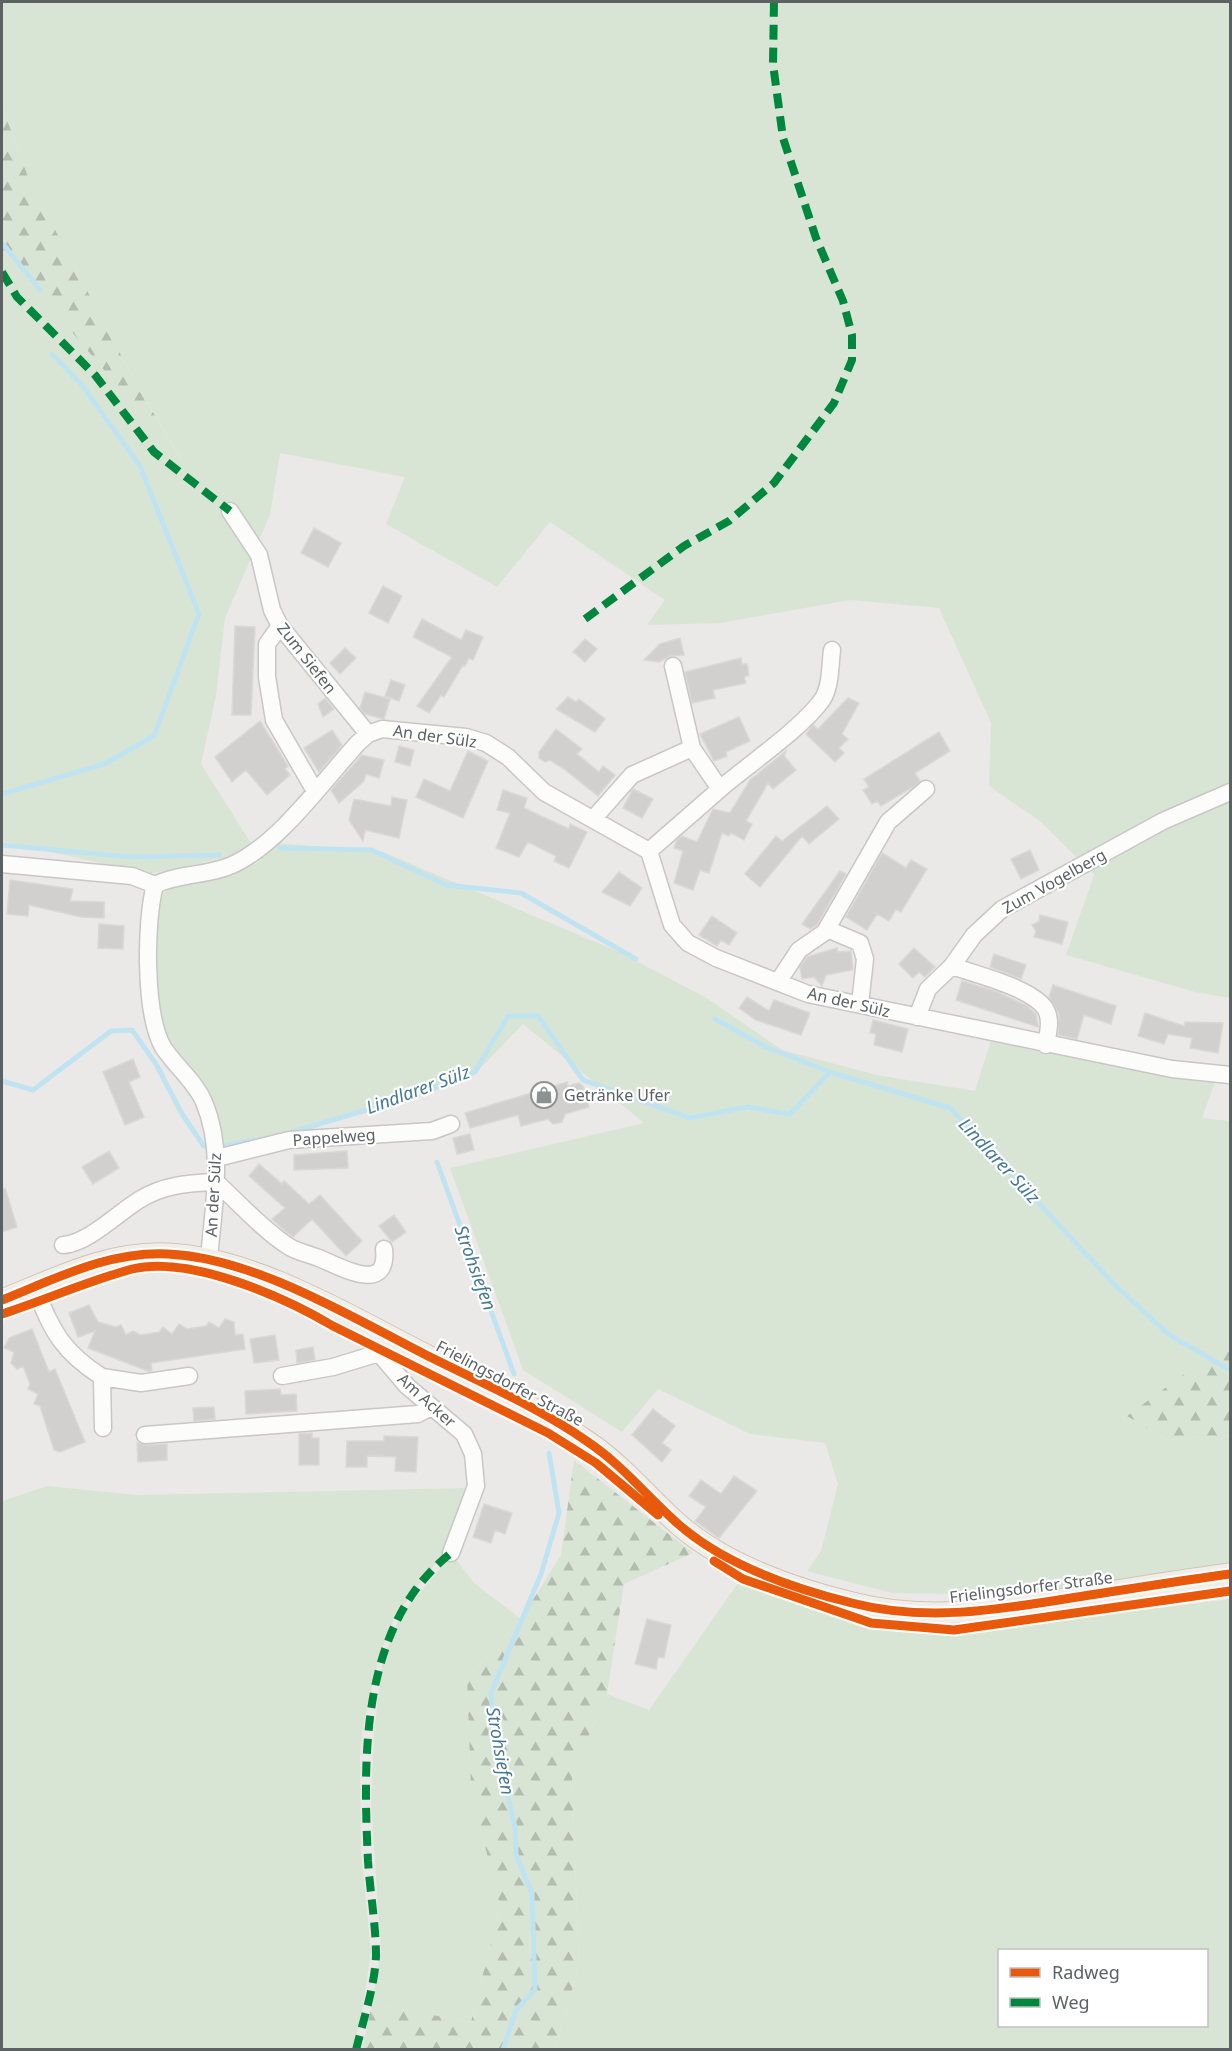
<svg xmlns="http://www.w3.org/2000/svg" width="1232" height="2051" font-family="'Noto Sans',sans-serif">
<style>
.grass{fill:#d8e5d4;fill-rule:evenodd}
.forest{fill:url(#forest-firs)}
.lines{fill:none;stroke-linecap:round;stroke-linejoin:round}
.stream{stroke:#c0e3f1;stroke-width:5}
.building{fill:#d2d0cf;stroke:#dad8d6;stroke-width:1.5}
.minor-casing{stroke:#c8c7c6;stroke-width:19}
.major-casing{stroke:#d0c5b7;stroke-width:23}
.minor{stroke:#fcfcfb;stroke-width:16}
.major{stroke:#f1eee9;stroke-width:21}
.quiet{stroke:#00873e;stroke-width:8;stroke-dasharray:15 8;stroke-linecap:butt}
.cycleway-casing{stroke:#fff;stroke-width:13}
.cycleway{stroke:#e8590c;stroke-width:9}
.labels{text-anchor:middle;stroke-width:4.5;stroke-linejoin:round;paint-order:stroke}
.street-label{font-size:16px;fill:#5c6163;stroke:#fff}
.poi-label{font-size:16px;fill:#5c6163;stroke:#fff;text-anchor:start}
.water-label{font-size:18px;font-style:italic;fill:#457895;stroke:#fff}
</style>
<defs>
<pattern id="forest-firs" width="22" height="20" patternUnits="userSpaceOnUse" patternTransform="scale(1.5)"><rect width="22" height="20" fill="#d8e5d4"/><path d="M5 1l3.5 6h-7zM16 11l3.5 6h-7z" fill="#b2bdb0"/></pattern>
</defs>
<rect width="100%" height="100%" fill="#ebe9e7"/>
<path class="grass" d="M 2,2 L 1230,2 L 1230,788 L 1084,865 L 1040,821 L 989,786 L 991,723 L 939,608 L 850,600 L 720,623 L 647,625 L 665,600 L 550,522 L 497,587 L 386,524 L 405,477 L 280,453 L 270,515 L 225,618 L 216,696 L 201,764 L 252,845 L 230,857 L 149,874 L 2,841 L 2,249 L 182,461 L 133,378 L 30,182 L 2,106 Z
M 1230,797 L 1230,998 L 1195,992 L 1066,955 L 1094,875 L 1088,867 L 1165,824 Z
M 277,843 L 383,852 L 617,951 L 707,998 L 782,1050 L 877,1075 L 975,1091 L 991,1040 L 1217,1077 L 1202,1118 L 1230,1121 L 1230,1340 L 1127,1416 L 1167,1440 L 1230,1435 L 1230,1566 L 1011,1595 L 892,1593 L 807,1571 L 821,1551 L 838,1484 L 825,1443 L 750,1434 L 658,1389 L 622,1432 L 523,1370 L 450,1168 L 644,1123 L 523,1024 L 469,1080 L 222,1153 L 156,1020 L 152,947 L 158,905 L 163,894 L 175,883 L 256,864 Z
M 47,1486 L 137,1495 L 470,1488 L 448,1552 L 438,1560 L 395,1616 L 379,1656 L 363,1727 L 360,1756 L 361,1852 L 371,1952 L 361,2019 L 353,2049 L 2,2049 L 2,1501 Z
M 452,1554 L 474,1583 L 521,1619 L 467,1678 L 471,1790 L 500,1906 L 471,2022 L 372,2004 L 381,1950 L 371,1802 L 374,1733 L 383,1659 L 400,1617 Z
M 738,1583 L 870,1626 L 952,1634 L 1230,1599 L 1230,2049 L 555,2050 L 579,1966 L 572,1775 L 607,1694 L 649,1710 ZM 1000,1950 L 1206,1950 L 1206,2026 L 1000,2026 Z"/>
<path class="forest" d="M 2,106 L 30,182 L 133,378 L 184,465 L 2,249 Z
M 1230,1340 L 1230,1435 L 1167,1440 L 1127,1416 Z
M 574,1460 L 693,1553 L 624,1584 L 607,1694 L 572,1775 L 579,1966 L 555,2049 L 362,2049 L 372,2004 L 471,2022 L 500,1906 L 471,1790 L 467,1678 L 521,1619 L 561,1555 Z"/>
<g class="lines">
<path class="stream" d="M 2,243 L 40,290
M 2,794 L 104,764 L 154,736 L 199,614 L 140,466 L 82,385 L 52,354
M 2,845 L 131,857 L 219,855
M 280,848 L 372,850 L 446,885 L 521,893 L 636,959
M 715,1019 L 766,1047 L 830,1072
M 2,1081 L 33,1090 L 111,1031 L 132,1030 L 156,1064 L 182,1114 L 203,1145 L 210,1149 L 254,1140
M 292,1132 L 417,1095 L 475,1072 L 508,1016 L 538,1016 L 583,1080 L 690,1118 L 747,1107 L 790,1114 L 830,1072 L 950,1108 L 1114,1284 L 1168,1334 L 1230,1370
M 437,1162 L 514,1374
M 503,2050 L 516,2010 L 535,1990 L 532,1894 L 516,1854 L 515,1827 L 494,1736 L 491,1693 L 541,1574 L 559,1513 L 549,1453"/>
</g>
<path class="building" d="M 314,528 L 341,543 L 328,567 L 301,553 Z
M 383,586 L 402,596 L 388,623 L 369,613 Z
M 422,619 L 461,640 L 466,630 L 483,637 L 473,660 L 469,658 L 465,666 L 463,665 L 444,697 L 441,695 L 429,713 L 417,706 L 452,657 L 413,637 Z
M 235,626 L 255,627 L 251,715 L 232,715 Z
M 680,638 L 684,655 L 670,656 L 659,662 L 644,660 L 660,644 Z
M 585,639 L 597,649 L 585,662 L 573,652 Z
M 345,648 L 356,658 L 340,674 L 330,663 Z
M 741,658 L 742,664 L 747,664 L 749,675 L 744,677 L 746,683 L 713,690 L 715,698 L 692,703 L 685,672 Z
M 391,680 L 405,685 L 399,701 L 385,696 Z
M 365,692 L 390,699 L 384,719 L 365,714 L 360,708 Z
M 568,697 L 576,702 L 579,699 L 605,719 L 595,732 L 556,709 Z
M 325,698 L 334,709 L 323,717 L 318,704 Z
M 848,698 L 859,703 L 842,734 L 848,739 L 839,748 L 844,753 L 835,762 L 806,734 L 813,725 L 818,729 Z
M 739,717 L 750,741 L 726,752 L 727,756 L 714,761 L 700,734 Z
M 260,721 L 288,766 L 285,769 L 290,775 L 267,795 L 246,770 L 232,782 L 215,757 Z
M 556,729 L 582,749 L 577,754 L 599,772 L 603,766 L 615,775 L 598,796 L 564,769 L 550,760 L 545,762 L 539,758 L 539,752 Z
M 332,730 L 342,745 L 319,772 L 304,748 Z
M 939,732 L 950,751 L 915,773 L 920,781 L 913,787 L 881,806 L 877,801 L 872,804 L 863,790 L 869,787 L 864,779 Z
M 399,746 L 414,750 L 410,766 L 395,762 Z
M 468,751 L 488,761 L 463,818 L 416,797 L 424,779 L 450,791 Z
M 786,751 L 784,756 L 796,770 L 773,789 L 768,783 L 746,821 L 752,824 L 744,840 L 731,833 L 729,836 L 722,833 L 709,873 L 700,870 L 693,890 L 674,883 L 683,851 L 674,848 L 677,840 L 682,836 L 697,842 L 713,809 L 730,813 L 750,780 Z
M 362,755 L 384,760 L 379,778 L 366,774 L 364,781 L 339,803 L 331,790 Z
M 633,789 L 653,799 L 642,818 L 623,808 Z
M 503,790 L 527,798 L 524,808 L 569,829 L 570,824 L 587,832 L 569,868 L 554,861 L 556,856 L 528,842 L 519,857 L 496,848 L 510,813 L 497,810 Z
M 392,797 L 407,800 L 399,838 L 365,830 L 363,841 L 349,820 L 354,799 L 391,806 Z
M 827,806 L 839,819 L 809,844 L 802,836 L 760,887 L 745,874 L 776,836 L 782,841 Z
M 1030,850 L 1039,870 L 1021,879 L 1011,859 Z
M 882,853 L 906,868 L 911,860 L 927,869 L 901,912 L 896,909 L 889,921 L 877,914 L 867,930 L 846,917 Z
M 840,871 L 846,874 L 817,925 L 810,929 L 802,924 Z
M 619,872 L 642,888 L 630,906 L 602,892 Z
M 10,880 L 73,889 L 70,901 L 104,902 L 104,918 L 81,917 L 29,905 L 28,916 L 7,914 Z
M 1040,915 L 1068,922 L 1062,944 L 1034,937 L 1036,931 L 1032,925 L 1039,921 Z
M 712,916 L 737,933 L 729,945 L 721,940 L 717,946 L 699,935 Z
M 99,924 L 124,926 L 123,949 L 98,948 Z
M 837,948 L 838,952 L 851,951 L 853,970 L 826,975 L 822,986 L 814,977 L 802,979 L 800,967 L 807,957 Z
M 914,948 L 935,967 L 925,977 L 919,972 L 913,978 L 899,964 Z
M 994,954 L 1026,965 L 1021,979 L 990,967 Z
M 962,981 L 998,992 L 1027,1006 L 1036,1014 L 1038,1027 L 956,1000 Z
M 1053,985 L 1116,1006 L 1111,1024 L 1084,1015 L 1077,1039 L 1058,1035 L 1059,1014 L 1049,997 Z
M 747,997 L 769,1011 L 774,1000 L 810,1013 L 801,1035 L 756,1020 L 739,1008 Z
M 1145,1013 L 1184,1026 L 1185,1022 L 1223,1023 L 1218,1053 L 1190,1048 L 1192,1038 L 1168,1034 L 1164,1044 L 1138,1036 Z
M 873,1020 L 908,1029 L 902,1052 L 874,1045 L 876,1034 L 870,1033 Z
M 133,1059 L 140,1077 L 129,1082 L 144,1117 L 125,1125 L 103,1072 Z
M 567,1082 L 568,1086 L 579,1083 L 583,1086 L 589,1107 L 565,1114 L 562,1122 L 553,1124 L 548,1119 L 521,1126 L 518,1115 L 470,1128 L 465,1113 Z
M 470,1134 L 474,1150 L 457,1154 L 453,1138 Z
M 109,1151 L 119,1168 L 93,1184 L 82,1167 Z
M 347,1151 L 348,1168 L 294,1170 L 294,1155 Z
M 259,1164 L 282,1184 L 284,1181 L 309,1204 L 320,1195 L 362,1241 L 346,1256 L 312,1219 L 293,1237 L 285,1231 L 272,1219 L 285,1208 L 249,1176 Z
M 5,1188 L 17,1227 L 2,1232 L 2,1189 Z
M 394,1215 L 406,1232 L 392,1242 L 379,1226 Z
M 89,1305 L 98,1322 L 116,1327 L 121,1325 L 126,1335 L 133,1331 L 141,1335 L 159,1332 L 163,1327 L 172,1334 L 179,1324 L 187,1329 L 206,1326 L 209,1322 L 219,1328 L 225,1319 L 234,1322 L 235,1335 L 243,1334 L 245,1349 L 151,1363 L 152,1371 L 148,1371 L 88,1348 L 95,1331 L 78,1337 L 69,1313 Z
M 32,1329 L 49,1372 L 55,1369 L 85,1442 L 60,1452 L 54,1450 L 40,1406 L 34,1404 L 38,1394 L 28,1389 L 30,1384 L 23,1366 L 17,1369 L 11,1363 L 14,1352 L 4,1348 L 9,1338 Z
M 275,1335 L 279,1360 L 254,1363 L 250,1339 Z
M 313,1347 L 315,1360 L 297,1363 L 296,1350 Z
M 280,1389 L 281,1395 L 296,1394 L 297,1411 L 246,1414 L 245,1391 Z
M 214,1407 L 215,1419 L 194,1421 L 193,1408 Z
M 653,1409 L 675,1426 L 662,1443 L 671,1450 L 662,1462 L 632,1435 Z
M 312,1433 L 312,1438 L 319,1438 L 319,1465 L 299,1465 L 299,1434 Z
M 384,1436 L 418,1437 L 416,1472 L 395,1471 L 396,1457 L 367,1456 L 367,1467 L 346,1467 L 347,1441 L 384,1441 Z
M 137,1443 L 146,1445 L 167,1444 L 167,1460 L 138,1462 Z
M 734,1476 L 757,1491 L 719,1538 L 695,1521 L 706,1507 L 689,1496 L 701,1480 L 721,1494 Z
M 484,1504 L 512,1513 L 505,1534 L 495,1530 L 491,1543 L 473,1537 Z
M 647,1619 L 671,1625 L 664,1658 L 658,1657 L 656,1669 L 635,1664 Z"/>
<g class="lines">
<defs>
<path id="minor" d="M 230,511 L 259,555 L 272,610 L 280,626 L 368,734
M 280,626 L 267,644 L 267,677 L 274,720 L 315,791
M 673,666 L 692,748
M 720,789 C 748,765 802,728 822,700 C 831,687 830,665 832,650
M 594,818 L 632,775 L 692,748 L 720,789 L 649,851
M 2,864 L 132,876 L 155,885
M 827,929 L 860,943 L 865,959 L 860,1004
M 952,966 C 977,975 1029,987 1045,1008 C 1052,1019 1048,1033 1046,1045
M 778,982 L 799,950 L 825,932 L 888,822 L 926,789
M 917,1017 L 928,989 L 952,966 L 974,935 L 1002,909 L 1163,821 L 1230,792
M 217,1158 L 289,1140 L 432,1131 L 451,1124
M 63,1245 C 87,1244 118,1213 139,1200 C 163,1185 188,1183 216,1182 C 239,1203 262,1229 288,1246 C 297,1252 309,1254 319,1258 C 339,1266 389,1296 384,1249
M 209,1259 C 213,1207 225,1152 204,1102 C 195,1081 175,1066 163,1047 C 144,1014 145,921 155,885 C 179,873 208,876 232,865 C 278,845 323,781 358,743 L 368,734 L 382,729 L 466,737 L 486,743 L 508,757 L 544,792 L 649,851 L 672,925 L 688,943 L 716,958 L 808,994 L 1172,1069 L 1230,1075
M 34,1287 C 53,1331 60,1350 102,1377 L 103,1428
M 387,1335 L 379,1353 L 407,1386 L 464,1434 L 473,1454 L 476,1486 L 451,1553
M 282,1376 L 333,1367 L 379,1353
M 102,1377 L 141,1383 L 189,1376
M 145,1435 L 418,1414 L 431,1407"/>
<path id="major" d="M 2,1300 C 55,1279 108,1251 168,1254 C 255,1258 351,1317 428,1356 C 482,1383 538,1407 588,1442 C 622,1465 646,1495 677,1523 C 724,1565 791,1588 852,1603 C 925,1622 998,1610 1071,1598 C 1124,1590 1177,1581 1230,1574"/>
</defs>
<use href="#minor" class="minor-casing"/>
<use href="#major" class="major-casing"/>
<use href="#minor" class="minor"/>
<use href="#major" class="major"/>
<path class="quiet" d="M 2,272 L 17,297 L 95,375 L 154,452 L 230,511
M 585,619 L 684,546 L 729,521 L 774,483 L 834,403 L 852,360 L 852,335 L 843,301 L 816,238 L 783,138 L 773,64 L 774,2
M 356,2050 C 363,2021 375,1985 376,1956 C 376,1925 370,1892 368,1861 C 363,1756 360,1625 451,1553"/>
<defs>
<path id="cycleway" d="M 2,1300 C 55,1279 108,1251 168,1254 C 255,1258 351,1317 428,1356 C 482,1383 538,1407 588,1442 C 622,1465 646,1495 677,1523 C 724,1565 791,1588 852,1603 C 925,1622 998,1610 1071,1598 C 1124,1590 1177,1581 1230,1574
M 2,1314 C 45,1300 88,1281 132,1269 C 190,1255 284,1297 333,1326 L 548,1433 L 596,1463 L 658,1515
M 714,1561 L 743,1579 L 871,1623 L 954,1630 L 1230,1591"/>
</defs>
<use href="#cycleway" class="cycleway-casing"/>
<use href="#cycleway" class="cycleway"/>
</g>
<defs>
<symbol id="shop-ring" viewBox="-11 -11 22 22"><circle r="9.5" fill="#fff" stroke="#8e9191" stroke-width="1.5"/><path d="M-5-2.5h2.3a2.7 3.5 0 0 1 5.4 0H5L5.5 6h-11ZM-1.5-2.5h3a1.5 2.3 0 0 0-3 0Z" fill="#8e9191"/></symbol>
</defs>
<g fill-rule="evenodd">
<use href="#shop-ring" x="529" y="1080" width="30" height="30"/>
</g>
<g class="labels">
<g class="street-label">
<text transform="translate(307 658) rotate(52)" y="6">Zum Siefen</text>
<text transform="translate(435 736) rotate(8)" y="6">An der Sülz</text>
<text transform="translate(1054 881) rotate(-29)" y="6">Zum Vogelberg</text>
<text transform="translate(849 1002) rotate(13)" y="6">An der Sülz</text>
<text transform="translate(334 1137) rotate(-4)" y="6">Pappelweg</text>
<text transform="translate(213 1195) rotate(-87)" y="6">An der Sülz</text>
<text transform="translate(510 1383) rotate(28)" y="6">Frielingsdorfer Straße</text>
<text transform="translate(427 1400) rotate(42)" y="6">Am Acker</text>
<text transform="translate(1031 1587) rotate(-7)" y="6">Frielingsdorfer Straße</text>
</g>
<g class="poi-label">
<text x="564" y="1101">Getränke Ufer</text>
</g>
<g class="water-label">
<text transform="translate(418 1090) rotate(-20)" y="6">Lindlarer Sülz</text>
<text transform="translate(999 1161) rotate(47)" y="6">Lindlarer Sülz</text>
<text transform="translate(475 1268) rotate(70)" y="6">Strohsiefen</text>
<text transform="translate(500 1751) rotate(80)" y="6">Strohsiefen</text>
</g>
</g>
<rect width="1232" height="2051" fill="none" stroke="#5c6163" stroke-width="6"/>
<rect x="998" y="1949" width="210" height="78" fill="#ffffff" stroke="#bec0c1" stroke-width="1.5"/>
<rect x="1010" y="1968" width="30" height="9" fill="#e8590c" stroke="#bec0c1" stroke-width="1.5"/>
<text x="1052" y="1979" font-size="18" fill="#5c6163">Radweg</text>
<rect x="1010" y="1998" width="30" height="9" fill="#00873e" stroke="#bec0c1" stroke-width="1.5"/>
<text x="1052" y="2009" font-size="18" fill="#5c6163">Weg</text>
</svg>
